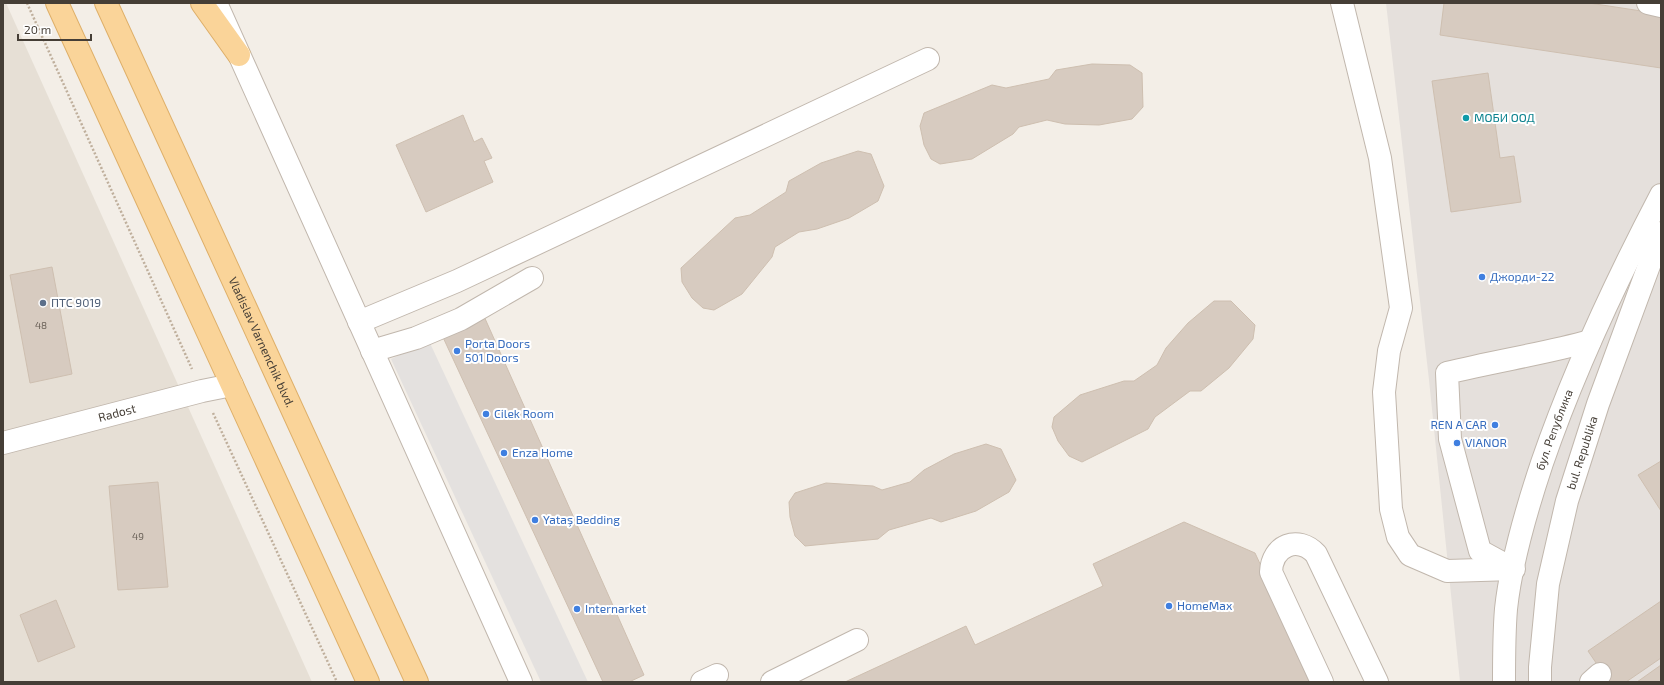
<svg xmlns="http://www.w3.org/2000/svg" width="1664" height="685" font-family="'Exo 2',sans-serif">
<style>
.residential{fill:#e6dfd5}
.industrial{fill:#e5e0dc}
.parking{fill:#e4e1df}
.building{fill:#d7cbc0;stroke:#cebfb0}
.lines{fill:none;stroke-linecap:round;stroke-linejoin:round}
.minor-casing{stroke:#c1b7ad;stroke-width:24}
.major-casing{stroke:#deaf69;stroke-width:24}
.path{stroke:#bfaf9c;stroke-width:2.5;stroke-dasharray:2 2;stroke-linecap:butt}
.minor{stroke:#fff;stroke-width:22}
.major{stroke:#fad499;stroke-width:22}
.culture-dot{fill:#0f9aa8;stroke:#fff;stroke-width:1.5}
.shop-dot{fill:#3f7fe0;stroke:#fff;stroke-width:1.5}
.service-dot{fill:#5c6f8a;stroke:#fff;stroke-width:1.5}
.labels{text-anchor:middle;stroke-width:4;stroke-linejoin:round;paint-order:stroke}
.number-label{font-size:10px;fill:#6a6158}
.culture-label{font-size:12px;fill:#0d838f;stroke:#fff;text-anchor:start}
.shop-label{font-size:12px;fill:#366cbe;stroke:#fff;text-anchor:start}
.service-label{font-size:12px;fill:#4e5e75;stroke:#fff;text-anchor:start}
.street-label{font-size:12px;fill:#453e36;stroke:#fff}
</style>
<rect width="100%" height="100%" fill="#f3eee7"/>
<path class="residential" d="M 3,3 L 6,3 L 312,682 L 3,682 Z"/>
<path class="industrial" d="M 1386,3 L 1661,3 L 1661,682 L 1460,682 L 1429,380 Z"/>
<path class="parking" d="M 429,341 L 588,682 L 541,682 L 391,359 Z"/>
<path class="building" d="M 1444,3 L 1589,3 L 1661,14 L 1661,68 L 1440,35 Z
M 1092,64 L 1130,65 L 1142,73 L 1143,107 L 1132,119 L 1099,125 L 1065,124 L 1047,120 L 1019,127 L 1013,134 L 972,159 L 940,164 L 931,159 L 924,145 L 920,126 L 924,113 L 992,85 L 1006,88 L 1049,79 L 1056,70 Z
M 1488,73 L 1500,158 L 1514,156 L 1521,202 L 1451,212 L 1432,81 Z
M 463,115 L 474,142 L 482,138 L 492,158 L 484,161 L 493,182 L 426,212 L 396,145 Z
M 858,151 L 871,154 L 884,186 L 878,201 L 849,218 L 817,229 L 799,232 L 775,247 L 772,257 L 742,294 L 714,310 L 703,308 L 692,298 L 682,282 L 681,268 L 735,218 L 750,215 L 786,192 L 789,181 L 821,163 Z
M 52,267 L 72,374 L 30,383 L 10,275 Z
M 1214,301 L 1231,301 L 1255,325 L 1253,339 L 1229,368 L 1201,391 L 1190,391 L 1155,417 L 1148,429 L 1082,462 L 1069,456 L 1058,441 L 1052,427 L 1054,417 L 1080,395 L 1124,381 L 1134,381 L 1157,365 L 1166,348 L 1188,323 Z
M 483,314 L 644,675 L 629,682 L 603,682 L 441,333 Z
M 986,444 L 1001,449 L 1016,480 L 1009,492 L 976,511 L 941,522 L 931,518 L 889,530 L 878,539 L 805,546 L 795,536 L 790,517 L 789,502 L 795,493 L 826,483 L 873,486 L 882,490 L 910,482 L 924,470 L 954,454 Z
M 1661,461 L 1661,511 L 1638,475 Z
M 158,482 L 168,587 L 118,590 L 109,486 Z
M 1184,522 L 1255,553 L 1315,682 L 845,682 L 966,626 L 975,645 L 1103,586 L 1093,564 Z
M 56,600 L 75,647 L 38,662 L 20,615 Z
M 1661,601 L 1661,658 L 1626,682 L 1609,682 L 1588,651 Z
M 1661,665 L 1661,682 L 1637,682 Z"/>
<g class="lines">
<defs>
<g id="minor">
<path d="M 216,3 L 521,682"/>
<path d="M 1342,3 L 1380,158 L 1401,308 L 1389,351 L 1384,392 L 1391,509 L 1398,537 L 1410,555 L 1447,571 L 1514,569"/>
<path d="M 1648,3 L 1661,6"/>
<path d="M 359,322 L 457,281 L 928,59"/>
<path d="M 372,351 L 416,338 L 461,319 L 532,278"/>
<path id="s1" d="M 3,443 L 202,391 L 232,385"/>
<path d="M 1513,569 L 1480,551 L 1450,439 L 1447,373 C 1495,361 1543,354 1590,341"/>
<path d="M 702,682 L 717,675"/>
<path d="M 772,682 L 857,640"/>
<path d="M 1322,682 L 1271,572 C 1272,545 1298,535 1316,554 L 1377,682"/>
<path id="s2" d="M 1504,682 C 1504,658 1504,633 1506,609 C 1511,562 1527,508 1542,463 C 1574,370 1616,281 1661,195"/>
<path id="s3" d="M 1540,682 L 1540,667 L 1548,584 L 1567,501 L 1598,404 L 1661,233"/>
<path d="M 1591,682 L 1600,674"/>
</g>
<g id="major">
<path d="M 57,3 L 368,682"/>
<path id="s4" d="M 106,3 L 417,682"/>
<path d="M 202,3 L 239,55"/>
</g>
</defs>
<use href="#minor" class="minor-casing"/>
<use href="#major" class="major-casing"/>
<path class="path" d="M 27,3 L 192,369
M 213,413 L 337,682"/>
<use href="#minor" class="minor"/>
<use href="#major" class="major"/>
</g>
<circle class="culture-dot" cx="1466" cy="118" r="4"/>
<g class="shop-dot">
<circle cx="1482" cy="277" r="4"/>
<circle cx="457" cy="351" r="4"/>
<circle cx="486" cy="414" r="4"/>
<circle cx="1495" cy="425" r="4"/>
<circle cx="1457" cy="443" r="4"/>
<circle cx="504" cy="453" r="4"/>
<circle cx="535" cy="520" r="4"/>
<circle cx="1169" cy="606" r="4"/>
<circle cx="577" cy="609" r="4"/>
</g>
<circle class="service-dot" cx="43" cy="303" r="4"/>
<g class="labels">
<g class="number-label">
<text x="41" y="329">48</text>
<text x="138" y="540">49</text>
</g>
<g class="culture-label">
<text x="1474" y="122">МОБИ ООД</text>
</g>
<g class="shop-label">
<text x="1490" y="281">Джорди-22</text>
<text x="465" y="348">Porta Doors<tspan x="465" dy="14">501 Doors</tspan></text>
<text x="494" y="418">Cilek Room</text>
<text x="1487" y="429" text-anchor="end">REN A CAR</text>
<text x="1465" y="447">VIANOR</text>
<text x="512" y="457">Enza Home</text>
<text x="543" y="524">Yataş Bedding</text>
<text x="1177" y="610">HomeMax</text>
<text x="585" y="613">Internarket</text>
</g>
<g class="service-label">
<text x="51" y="307">ПТС 9019</text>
</g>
<g class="street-label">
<text dy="4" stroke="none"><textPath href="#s4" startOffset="373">Vladislav Varnenchik blvd.</textPath></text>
<text dy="4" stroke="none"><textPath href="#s1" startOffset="118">Radost</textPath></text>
<text dy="4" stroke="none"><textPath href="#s2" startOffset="259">бул. Република</textPath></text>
<text dy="4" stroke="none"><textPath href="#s3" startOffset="234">bul. Republika</textPath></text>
</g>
</g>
<rect width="1664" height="685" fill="none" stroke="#453e36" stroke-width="8"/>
<path d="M18 34v6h73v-6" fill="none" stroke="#453e36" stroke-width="2"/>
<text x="24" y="34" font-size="12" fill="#453e36" stroke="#ffffff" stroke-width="3" paint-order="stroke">20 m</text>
</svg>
